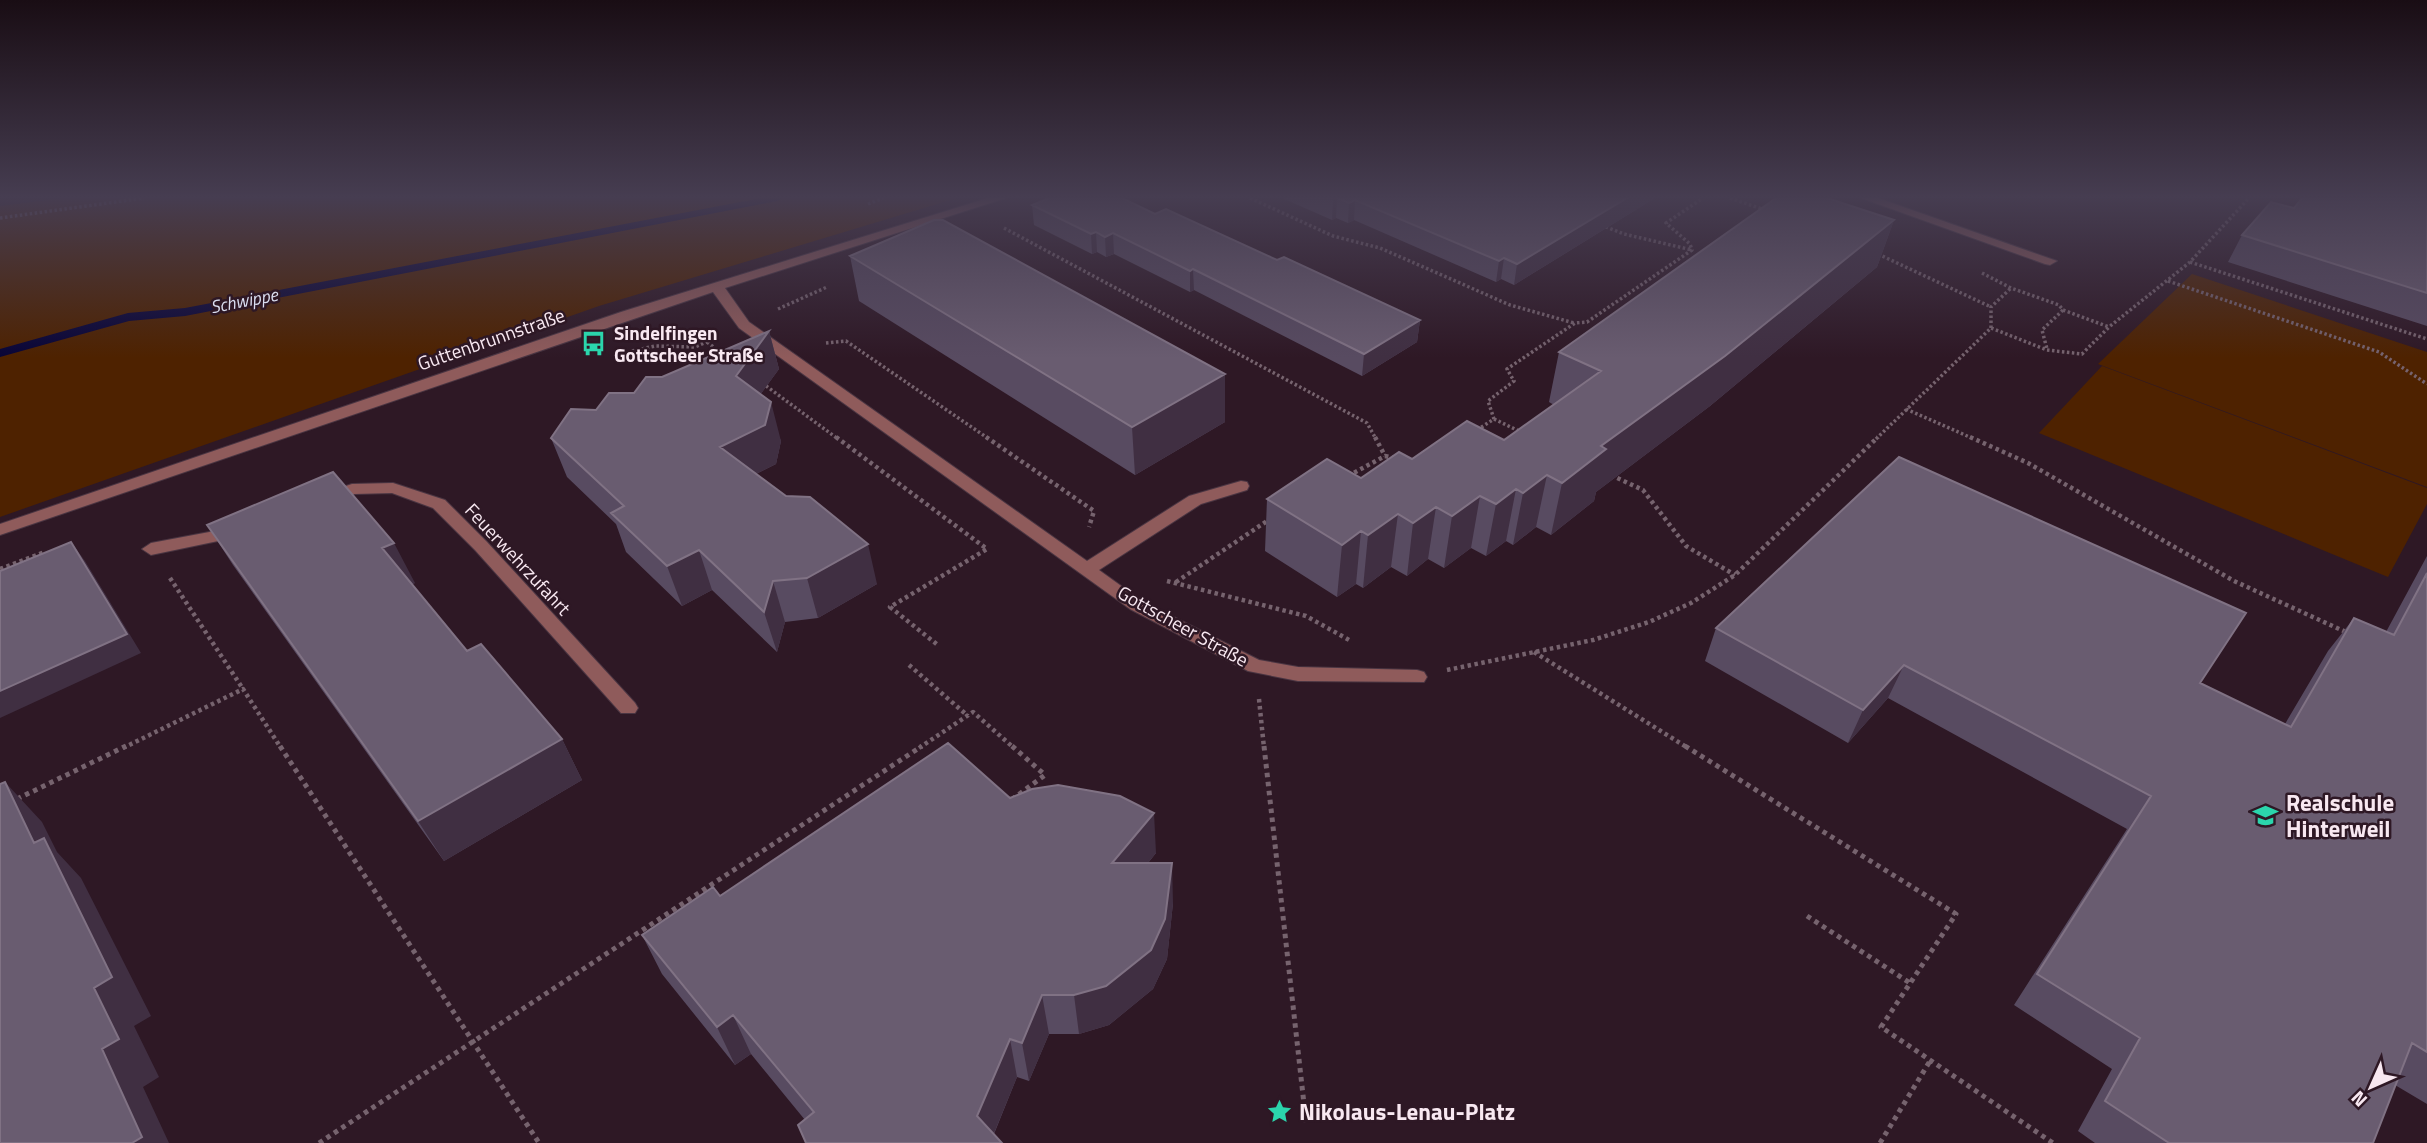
<svg xmlns="http://www.w3.org/2000/svg" width="2427" height="1143" font-family="'Titillium Web',sans-serif">
<style>
.green{fill:#4e2200}
.lines{fill:none;stroke-linecap:round;stroke-linejoin:round}
.stream{fill:#090537;fill-rule:evenodd}
.minor-casing{stroke:#4a3542;stroke-width:2}
.path-far2{stroke:#76636e;stroke-width:3.5;stroke-dasharray:2.5 2.5;stroke-linecap:butt}
.path-far1{stroke:#76636e;stroke-width:4.5;stroke-dasharray:3.5 3.5;stroke-linecap:butt}
.path{stroke:#76636e;stroke-width:5;stroke-dasharray:4.5 4.5;stroke-linecap:butt}
.minor{fill:#8f5b5b;fill-rule:evenodd}
.wall{fill:#584b61}
.shaded-wall{fill:#402f42}
.building{fill:#695c70;stroke:#807284;stroke-width:2}
.labels{text-anchor:middle;stroke-width:5;stroke-linejoin:round;paint-order:stroke}
.far-water-label{font-size:18px;font-style:italic;fill:#dadef0;stroke:#2e1825}
.poi-label{font-size:19px;font-weight:bold;fill:#f8e8f1;stroke:#2e1825;text-anchor:start}
.street-label{font-size:19px;fill:#f8e8f1;stroke:#2e1825}
.near-poi-label{font-size:23px;font-weight:bold;fill:#f8e8f1;stroke:#2e1825;text-anchor:start}
</style>
<rect width="100%" height="100%" fill="#2e1825"/>
<path class="green" d="M 66,198 L 957,198 L 599,306 L 0,517 L 0,206 Z
M 2192,274 L 2427,352 L 2427,487 L 2098,364 Z
M 2102,366 L 2427,488 L 2427,504 L 2388,577 L 2039,433 Z"/>
<g class="lines">
<path class="stream" d="M 761,198 L 782,198 L 777,201 L 185,316 L 129,321 L 0,357 L 0,349 L 128,313 L 185,308 Z"/>
<defs>
<path id="minor" d="M 988,198 L 1006,198 L 725,288 L 749,322 L 1087,561 L 1189,496 L 1241,481 L 1247,482 L 1249,486 L 1247,490 L 1201,504 L 1099,570 L 1142,601 L 1259,660 L 1298,667 L 1417,670 L 1424,672 L 1427,677 L 1424,682 L 1298,681 L 1248,671 L 1130,609 L 739,328 L 713,292 L 0,535 L 0,524 L 621,312 Z
M 1861,198 L 1878,198 L 2057,261 L 2050,265 L 2045,264 Z
M 393,483 L 445,500 L 487,542 L 635,703 L 638,708 L 635,713 L 621,713 L 475,550 L 433,508 L 392,493 L 354,494 L 328,503 L 320,498 L 322,494 L 352,484 Z
M 236,527 L 242,528 L 244,532 L 242,536 L 151,555 L 142,549 L 151,543 Z"/>
</defs>
<use href="#minor" class="minor-casing"/>
<path class="path-far2" d="M 1250,198 L 1333,236 L 1380,248 L 1510,305 L 1574,323
M 1730,198 L 1765,210
M 868,204 L 883,198
M 0,218 L 144,198
M 1601,225 L 1624,234 L 1692,250
M 1004,228 L 1367,423 L 1376,439
M 1878,254 L 1991,307
M 2190,262 L 2427,339
M 1982,273 L 2011,288 L 2059,305 L 2063,310 L 2042,330 L 2047,349
M 2168,281 L 2379,352 L 2427,384
M 778,309 L 827,287
M 2063,310 L 2109,327
M 1991,328 L 1991,307 L 2011,288
M 707,342 L 724,355
M 826,343 L 846,341 L 989,439
M 632,351 L 655,346 L 695,347 L 716,338
M 762,383 L 838,439
M 1906,409 L 1974,439
M 1494,419 L 1521,432
M 1477,430 L 1494,419 L 1488,401 L 1514,381 L 1507,369 L 1575,323 L 1587,322 L 1692,250 L 1690,244 L 1666,223 L 1703,198
M 1876,439 L 1991,328 L 2047,350 L 2082,354 L 2109,327 L 2190,262 L 2249,198"/>
<path class="path-far1" d="M 836,437 L 987,549 L 890,607 L 939,646
M 986,437 L 1094,511 L 1089,527
M 1375,437 L 1385,456
M 1970,437 L 2028,463 L 2234,581 L 2348,633
M 1611,475 L 1643,490 L 1686,546 L 1735,575
M 1348,476 L 1385,456 L 1394,458
M 0,569 L 45,552
M 170,578 L 243,689
M 1167,581 L 1306,616 L 1351,641
M 1176,582 L 1270,519
M 1534,652 L 1688,748
M 909,665 L 968,716
M 1447,670 L 1593,640 L 1649,622 L 1691,603 L 1735,575 L 1878,437
M 1259,699 L 1264,748
M 123,748 L 243,689 L 281,748
M 919,748 L 973,712 L 1014,748"/>
<path class="path" d="M 280,746 L 539,1143
M 1012,746 L 1045,775 L 1014,798
M 1264,746 L 1306,1122
M 1685,746 L 1956,914 L 1881,1027 L 2053,1143
M 17,799 L 126,746
M 1807,916 L 1910,983
M 319,1143 L 922,746
M 1880,1143 L 1930,1061"/>
<use href="#minor" class="minor"/>
</g>
<path class="wall" d="M 1282,198 L 1655,198 L 1514,285 L 1501,279 L 1496,282 L 1354,220 L 1348,223 L 1336,218 L 1332,220 Z
M 2427,198 L 2427,326 L 2228,262 L 2242,235 L 2294,208 Z
M 1032,205 L 1155,214 L 1277,260 L 1420,320 L 1417,342 L 1362,376 L 1194,290 L 1190,292 L 1114,254 L 1106,257 L 1097,252 L 1092,254 L 1034,225 Z
M 1894,220 L 1877,267 L 1710,406 L 1596,492 L 1594,501 L 1551,535 L 1536,527 L 1513,545 L 1506,541 L 1486,556 L 1471,548 L 1444,568 L 1428,559 L 1407,576 L 1391,567 L 1363,588 L 1356,584 L 1337,597 L 1265,551 L 1267,499 L 1361,478 L 1412,459 L 1504,440 L 1554,405 L 1549,402 L 1559,352 Z
M 850,256 L 1225,422 L 1135,475 L 859,301 Z
M 769,331 L 779,369 L 760,395 L 781,441 L 776,464 L 756,474 L 877,584 L 818,618 L 785,622 L 777,652 L 712,590 L 682,606 L 626,552 L 616,524 L 567,477 L 551,438 L 596,410 L 634,393 L 662,377 Z
M 207,525 L 415,583 L 412,584 L 467,651 L 562,739 L 582,780 L 444,861 L 233,565 Z
M 2427,556 L 2427,1104 L 2395,1085 L 2373,1143 L 2095,1143 L 2078,1131 L 2112,1069 L 2014,1005 L 2127,829 L 1888,698 L 1848,743 L 1705,661 L 1716,628 L 2200,683 L 2285,724 L 2328,651 L 2354,618 L 2386,632 Z
M 1010,798 L 1156,853 L 1148,863 L 1173,903 L 1167,959 L 1153,989 L 1109,1025 L 1079,1034 L 1049,1034 L 1029,1081 L 1017,1077 L 994,1134 L 805,1120 L 751,1054 L 735,1065 L 662,974 L 642,935 L 720,896 Z"/>
<path class="shaded-wall" d="M 1337,198 L 1336,218 L 1332,220 L 1333,200 Z
M 1627,198 L 1655,198 L 1514,285 L 1517,264 Z
M 1355,200 L 1354,220 L 1348,223 L 1349,203 Z
M 1894,220 L 1877,267 L 1710,406 L 1596,492 L 1594,501 L 1551,535 L 1562,483 L 1601,446 Z
M 1096,232 L 1097,252 L 1092,254 L 1091,234 Z
M 1113,233 L 1114,254 L 1106,257 L 1105,237 Z
M 1504,258 L 1501,279 L 1496,282 L 1499,261 Z
M 1193,269 L 1194,290 L 1190,292 L 1190,271 Z
M 1420,320 L 1417,342 L 1362,376 L 1364,354 Z
M 769,331 L 779,369 L 746,414 L 736,376 Z
M 1225,374 L 1225,422 L 1135,475 L 1132,427 Z
M 771,402 L 781,441 L 776,464 L 732,486 L 720,447 Z
M 1547,475 L 1536,527 L 1513,545 L 1523,493 Z
M 1516,489 L 1506,541 L 1486,556 L 1496,504 Z
M 1480,496 L 1471,548 L 1444,568 L 1452,516 Z
M 1436,507 L 1428,559 L 1407,576 L 1413,523 Z
M 1398,514 L 1391,567 L 1363,588 L 1368,535 Z
M 1361,531 L 1356,584 L 1337,597 L 1342,545 Z
M 71,542 L 85,561 L 141,653 L 0,718 L 0,691 Z
M 394,543 L 415,583 L 404,588 L 382,548 Z
M 868,544 L 877,584 L 818,618 L 807,578 Z
M 699,550 L 712,590 L 682,606 L 667,566 Z
M 773,581 L 785,622 L 777,652 L 764,612 Z
M 1904,665 L 1888,698 L 1848,743 L 1863,710 Z
M 562,739 L 582,780 L 444,861 L 418,821 Z
M 5,782 L 42,822 L 57,852 L 81,878 L 151,1016 L 134,1026 L 159,1077 L 143,1087 L 169,1143 L 132,1143 L 102,1049 L 94,988 L 34,843 Z
M 1154,813 L 1156,853 L 1115,903 L 1112,863 Z
M 1172,863 L 1173,903 L 1167,959 L 1153,989 L 1109,1025 L 1079,1034 L 1074,995 Z
M 1042,995 L 1049,1034 L 1029,1081 L 1022,1043 Z
M 733,1015 L 751,1054 L 735,1065 L 717,1027 Z
M 1010,1039 L 1017,1077 L 990,1143 L 977,1116 Z"/>
<path class="building" d="M 1049,198 L 1122,198 L 1155,214 L 1166,209 L 1277,260 L 1284,257 L 1420,320 L 1364,354 L 1193,269 L 1190,271 L 1113,233 L 1105,237 L 1096,232 L 1091,234 L 1032,205 Z
M 1338,198 L 1627,198 L 1517,264 L 1504,258 L 1499,261 L 1355,200 L 1349,203 Z
M 1776,198 L 1827,198 L 1894,220 L 1725,356 L 1601,446 L 1606,449 L 1562,483 L 1547,475 L 1523,493 L 1516,489 L 1496,504 L 1480,496 L 1452,516 L 1436,507 L 1413,523 L 1398,514 L 1368,535 L 1361,531 L 1342,545 L 1267,499 L 1327,459 L 1361,478 L 1399,452 L 1412,459 L 1467,421 L 1504,440 L 1601,371 L 1559,352 Z
M 2302,198 L 2427,198 L 2427,293 L 2242,235 L 2271,202 L 2294,208 Z
M 934,220 L 943,220 L 1225,374 L 1132,427 L 850,256 Z
M 769,331 L 736,376 L 771,402 L 765,425 L 720,447 L 786,496 L 810,497 L 868,544 L 807,578 L 773,581 L 764,612 L 699,550 L 667,566 L 611,513 L 624,506 L 551,438 L 571,409 L 596,410 L 609,393 L 634,393 L 646,377 L 662,377 Z
M 1899,457 L 2246,613 L 2200,683 L 2291,727 L 2354,618 L 2394,635 L 2427,573 L 2427,1052 L 2412,1043 L 2373,1143 L 2169,1143 L 2105,1101 L 2140,1038 L 2037,974 L 2151,796 L 1904,665 L 1863,710 L 1716,628 Z
M 333,472 L 394,543 L 382,548 L 467,651 L 481,644 L 562,739 L 418,821 L 207,525 Z
M 71,542 L 127,634 L 0,691 L 0,571 Z
M 948,743 L 1010,798 L 1032,789 L 1058,785 L 1120,796 L 1154,813 L 1112,863 L 1172,863 L 1165,919 L 1151,950 L 1106,986 L 1074,995 L 1042,995 L 1022,1043 L 1010,1039 L 977,1116 L 1002,1143 L 806,1143 L 798,1125 L 814,1112 L 733,1015 L 717,1027 L 642,935 L 713,887 L 720,896 Z
M 5,782 L 34,843 L 44,838 L 112,977 L 94,988 L 119,1039 L 102,1049 L 142,1137 L 132,1143 L 0,1143 L 0,784 Z"/>
<linearGradient id="sky" x2="0" y2="1"><stop stop-color="#190d14"/><stop offset="0.55" stop-color="#463d51"/><stop offset="1" stop-color="#463d51" stop-opacity="0"/></linearGradient>
<rect width="2427" height="358" fill="url(#sky)"/>
<defs>
<symbol id="bus-bare" viewBox="-9 -9 18 18"><path d="M-5-6H5V4H4V6H2V4H-2V6H-4V4H-5ZM-3.5-4V0h7V-4ZM-3.5 1.2v1.5H-2V1.2ZM2 1.2v1.5H3.5V1.2Z" fill="#2bd5ac" stroke="#2e1825" stroke-width="2.5" paint-order="stroke"/></symbol>
<symbol id="school-bare" viewBox="-9 -9 18 18"><path d="M0-5L7-2L0 1L-7-2ZM-4 1L0 2.5L4 1V4Q0 6-4 4Z" fill="#2bd5ac" stroke="#2e1825" stroke-width="2.5" paint-order="stroke"/></symbol>
<symbol id="sight-bare" viewBox="-9 -9 18 18"><path d="M0-6L1.8-2.2L6-1.7L2.9 1.2L3.7 5.4L0 3.3L-3.7 5.4L-2.9 1.2L-6-1.7L-1.8-2.2Z" fill="#2bd5ac" stroke="#2e1825" stroke-width="2.5" paint-order="stroke"/></symbol>
</defs>
<g fill-rule="evenodd">
<use href="#bus-bare" x="576" y="326" width="35" height="35"/>
<use href="#school-bare" x="2248" y="798" width="35" height="35"/>
<use href="#sight-bare" x="1262" y="1094" width="35" height="35"/>
</g>
<g class="labels">
<g class="far-water-label">
<text transform="translate(244 301) rotate(-11)" y="6">Schwippe</text>
</g>
<g class="poi-label">
<text x="614" y="340">Sindelfingen<tspan x="614" dy="22">Gottscheer Straße</tspan></text>
</g>
<g class="street-label">
<text transform="translate(491 339) rotate(-19)" y="7">Guttenbrunnstraße</text>
<text transform="translate(518 559) rotate(47)" y="7">Feuerwehrzufahrt</text>
<text transform="translate(1183 626) rotate(29)" y="7">Gottscheer Straße</text>
</g>
<g class="near-poi-label">
<text x="2286" y="811">Realschule<tspan x="2286" dy="26">Hinterweil</tspan></text>
<text x="1299" y="1120">Nikolaus-Lenau-Platz</text>
</g>
</g>
<g transform="translate(2371 1087) rotate(225)" stroke="#2e1825" stroke-width="5" paint-order="stroke">
<path d="M0-5L12 26L0 18L-12 26Z" fill="#f8e8f1"/>
<text y="-10" font-size="19" font-weight="bold" text-anchor="middle" fill="#f8e8f1">N</text>
</g>
</svg>
